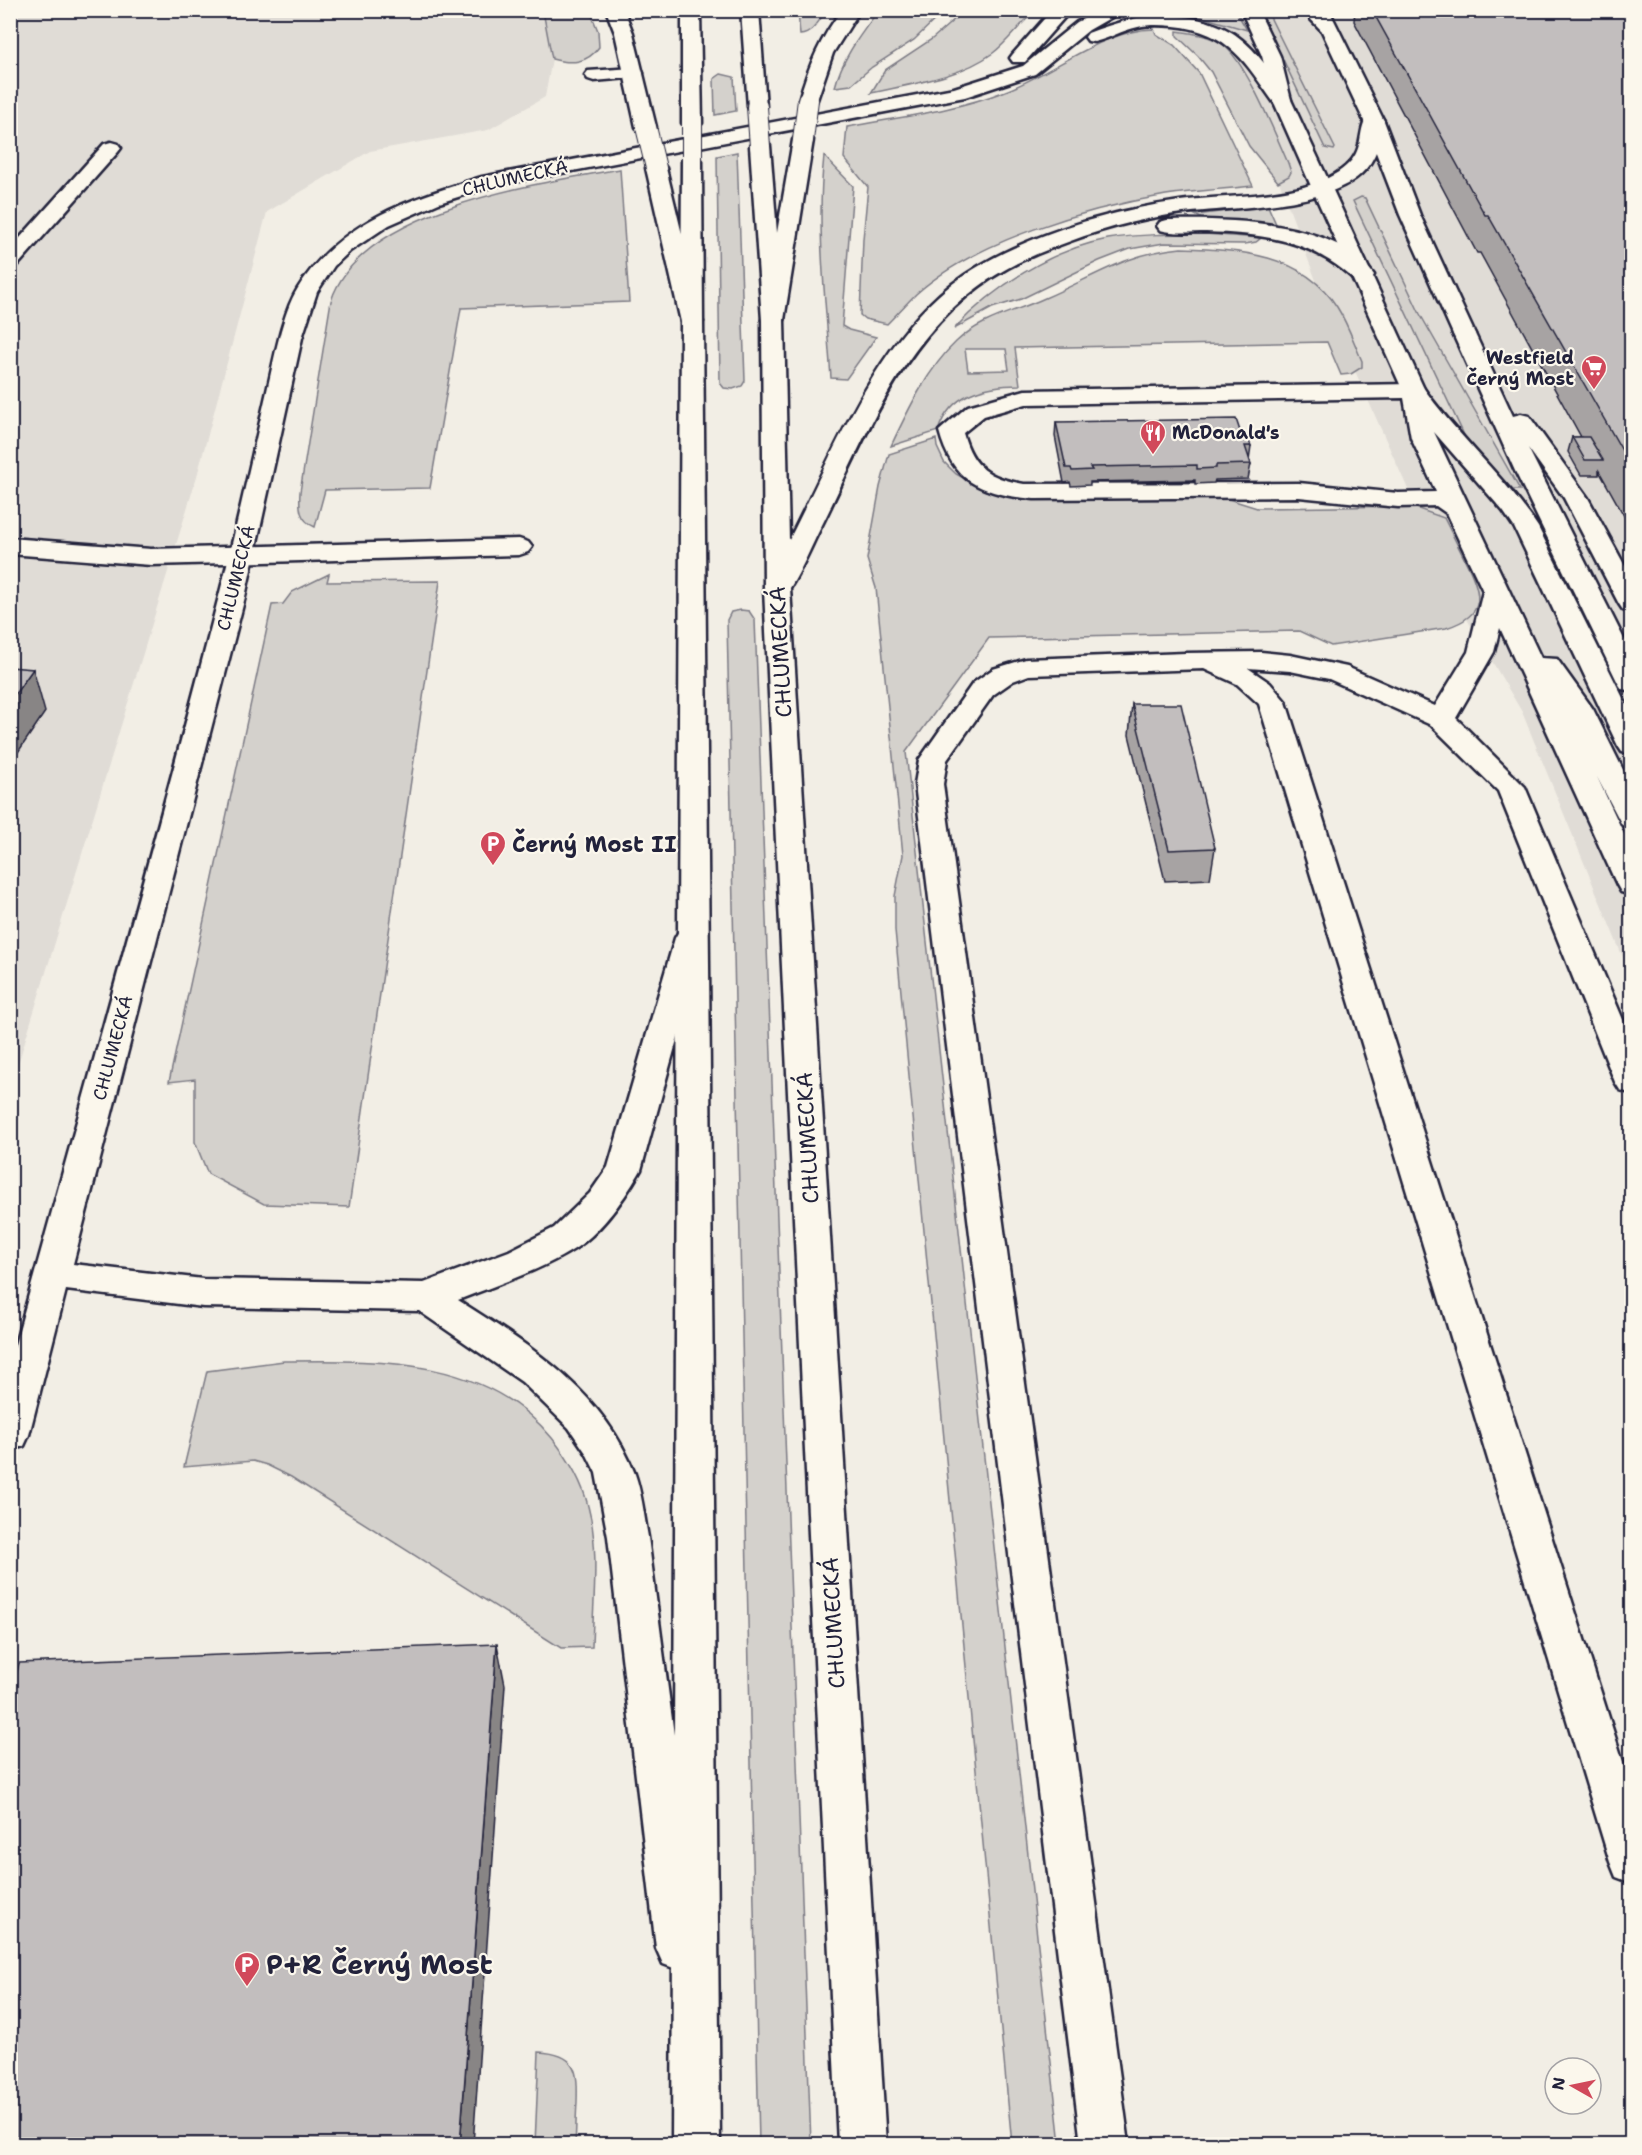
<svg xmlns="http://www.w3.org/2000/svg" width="1642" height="2155" font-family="'Shantell Sans',sans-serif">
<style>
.built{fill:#e0dcd6}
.green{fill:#d4d1cc;stroke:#7b7a84;stroke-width:1.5;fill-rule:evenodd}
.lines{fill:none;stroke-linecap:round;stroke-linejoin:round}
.service-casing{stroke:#22223b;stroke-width:5}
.minor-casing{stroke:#22223b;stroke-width:5}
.tertiary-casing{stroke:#22223b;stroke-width:5}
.secondary-casing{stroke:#22223b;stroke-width:5}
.primary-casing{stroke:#22223b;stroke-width:5}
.motorway-casing{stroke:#22223b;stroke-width:5}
.service{fill:#fbf7ec;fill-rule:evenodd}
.minor{fill:#fbf7ec;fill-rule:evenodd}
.tertiary{fill:#fbf7ec;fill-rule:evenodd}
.secondary{fill:#fbf7ec;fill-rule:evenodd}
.primary{fill:#fbf7ec;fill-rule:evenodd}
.motorway{fill:#fbf7ec;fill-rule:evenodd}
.secondary-bridge-casing{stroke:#22223b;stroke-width:22;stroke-linecap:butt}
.motorway-bridge-casing{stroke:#22223b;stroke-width:22;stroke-linecap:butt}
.secondary-bridge{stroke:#fbf7ec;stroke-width:20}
.motorway-bridge{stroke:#fbf7ec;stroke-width:20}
.wall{fill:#a7a3a3;stroke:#22223b;stroke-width:1.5}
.shaded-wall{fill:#888585;stroke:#22223b;stroke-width:1.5}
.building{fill:#c2bebe;stroke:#22223b;stroke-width:1.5}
.labels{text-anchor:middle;stroke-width:4.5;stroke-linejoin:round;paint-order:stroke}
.far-street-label{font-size:18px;fill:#22223b;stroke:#fbf7ec}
.far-poi-label{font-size:18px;font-weight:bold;fill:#22223b;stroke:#fbf7ec;text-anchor:end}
.street-label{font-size:22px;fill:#22223b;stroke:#fbf7ec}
.poi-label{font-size:22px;font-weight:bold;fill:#22223b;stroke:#fbf7ec;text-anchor:start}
.near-poi-label{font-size:27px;font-weight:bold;fill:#22223b;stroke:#fbf7ec;text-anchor:start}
</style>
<rect width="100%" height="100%" fill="#f2eee5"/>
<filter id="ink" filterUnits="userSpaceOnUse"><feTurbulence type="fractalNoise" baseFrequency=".0167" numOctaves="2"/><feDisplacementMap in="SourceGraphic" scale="12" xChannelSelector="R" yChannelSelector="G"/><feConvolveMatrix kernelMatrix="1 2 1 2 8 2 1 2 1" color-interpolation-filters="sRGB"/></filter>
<g filter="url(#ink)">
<path class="built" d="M 11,11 L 543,11 L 552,59 L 545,97 L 488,130 L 370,151 L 267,212 L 197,476 L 11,1087 Z
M 1216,11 L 1631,11 L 1631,977 L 1522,712 L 1464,614 L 1324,302 L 1264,141 L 1211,46 Z"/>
<path class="green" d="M 543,11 L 590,11 L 598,31 L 599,47 C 587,64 571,64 552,59 Z
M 798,11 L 798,10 L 826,11 C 819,20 813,34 800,35 Z
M 878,11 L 944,11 L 914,40 L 872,67 L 851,85 L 835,87 C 842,58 861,34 878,11 Z
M 964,11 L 1036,11 C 1020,23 1009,41 993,53 C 959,78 911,84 871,93 L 885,70 L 932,39 Z
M 1200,11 L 1236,11 L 1247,30 L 1195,15 Z
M 1260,11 L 1267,11 L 1335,148 L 1334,150 L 1325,148 Z
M 1154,29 L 1156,34 L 1174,45 L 1199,73 L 1253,186 C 1224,189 1195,191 1166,195 C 1088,208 976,240 916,294 C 906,304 897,314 887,324 L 865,319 L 860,315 L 863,239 L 868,187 L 844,158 L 847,127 C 899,117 954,111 1003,92 C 1053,74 1101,30 1154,29 Z
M 1177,31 C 1192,33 1209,35 1222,44 C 1246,61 1275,134 1288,163 L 1291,172 L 1289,176 L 1278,182 L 1249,146 L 1211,72 L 1198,56 L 1177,36 Z
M 721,74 L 734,77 L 736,111 L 715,115 L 714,79 Z
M 737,152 L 745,381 L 742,386 L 733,389 L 724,388 L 720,383 L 717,156 Z
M 824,156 L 853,186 L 842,326 L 849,330 L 876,337 L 846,379 L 831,378 C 826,304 816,230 824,156 Z
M 620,169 L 629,302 L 461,308 L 430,488 L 325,490 L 315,527 C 299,520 299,508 300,492 L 331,301 C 361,208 539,183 620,169 Z
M 1361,197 L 1365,198 L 1420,314 L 1520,490 L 1513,490 L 1478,455 L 1465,437 L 1353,201 Z
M 1268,206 L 1276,224 L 1201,218 L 1195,215 Z
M 1205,234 L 1261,238 L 1256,242 L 1245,244 L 1164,243 L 1130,249 L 1099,261 L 1021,299 L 992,308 L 954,329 C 992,288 1052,249 1108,239 C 1140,234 1173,234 1205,234 Z
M 1181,248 C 1239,250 1303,253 1337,307 C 1348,324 1354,343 1362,361 L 1362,367 L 1351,374 L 1341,375 L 1327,342 L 1015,348 L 1020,385 C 985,385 950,393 938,431 L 891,446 C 907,412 928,368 956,342 C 981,318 1015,312 1045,298 C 1094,277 1126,253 1181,248 ZM 965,349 L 1006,349 L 1009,370 L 968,371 Z
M 936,439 L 937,447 L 944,462 L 956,474 L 986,491 L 1022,500 L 1222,497 L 1257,508 L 1410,506 L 1444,518 C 1451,532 1458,546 1465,560 C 1482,593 1488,615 1446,628 L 1331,646 L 1299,631 L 989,638 L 906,752 L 1060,2144 L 1012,2144 L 895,930 L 895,896 L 903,855 L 876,588 L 867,559 L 880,487 L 889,454 Z
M 329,574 L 327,582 L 440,581 L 349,1207 L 264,1204 L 208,1174 L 195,1142 L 195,1079 L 169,1082 L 272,605 L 283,604 L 292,592 Z
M 741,610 L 749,611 L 755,620 L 811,2144 L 759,2144 L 727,620 L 731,612 Z
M 284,1361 C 380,1360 485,1357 552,1438 C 568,1458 582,1481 588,1506 C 600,1550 593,1601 592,1647 L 561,1648 L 291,1477 L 267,1465 L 253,1461 L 184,1467 L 207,1371 Z
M 539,2052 C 577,2054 578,2070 577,2102 C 576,2116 576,2130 575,2144 L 535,2144 Z"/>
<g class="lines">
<defs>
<path id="service" d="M 634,68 L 640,69 L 643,73 L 640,77 L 594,81 L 588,79 L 585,75 L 588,71 Z
M 111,142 L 118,144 L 121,148 L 118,152 L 17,266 L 10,268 L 10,249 L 104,144 Z
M 1464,327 L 1472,329 L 1475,334 L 1513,416 L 1521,414 L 1529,416 L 1588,498 L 1632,579 L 1632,612 L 1623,610 L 1619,604 L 1564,498 L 1528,448 L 1632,655 L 1632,691 L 1622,689 L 1618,683 L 1515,471 L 1453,334 L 1456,329 Z
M 1414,384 L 1422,386 C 1457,436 1504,476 1538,527 L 1632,716 L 1632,754 L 1622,752 L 1618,746 L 1514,527 L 1503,511 L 1434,432 L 1541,658 L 1557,659 L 1593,709 L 1632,788 L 1632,828 L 1622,825 L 1597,777 L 1632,851 L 1632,895 L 1621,892 L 1617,885 L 1500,628 L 1494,652 L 1456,718 L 1525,787 L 1632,1041 L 1632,1094 L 1620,1090 L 1615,1082 L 1498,791 L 1431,725 L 1329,679 L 1290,671 L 1248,668 L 1270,683 L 1286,702 L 1632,1790 L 1632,1883 L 1616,1877 L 1610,1862 L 1259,704 L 1237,684 L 1204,669 L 1029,675 L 1013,681 L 993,695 L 947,760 L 943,784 L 1129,2144 L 1081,2144 L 915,784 L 919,760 L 973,683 L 993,669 L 1026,659 L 1186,653 L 1261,652 L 1290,655 L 1347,667 L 1435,706 L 1468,652 L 1483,591 L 1446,513 L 1436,506 L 1398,507 L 1299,497 L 1034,499 C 983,494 953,484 939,431 L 968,406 L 1025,390 ZM 1404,398 L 1411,438 L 1436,492 L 1398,493 L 1299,483 L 1024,484 C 989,478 973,468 963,433 L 984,416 L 1026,404 Z
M 10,538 L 151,549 L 519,539 L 528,542 L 532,547 L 528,552 L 519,555 L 151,565 L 10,554 Z"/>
<path id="minor" d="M 1374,115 L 1381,117 L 1384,121 L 1420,215 L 1475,334 L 1472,339 L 1464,341 L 1456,339 L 1453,334 L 1400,215 L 1364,121 L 1367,117 Z
M 1321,180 L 1328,182 L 1331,186 L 1425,391 L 1422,396 L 1414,398 L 1406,396 L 1403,391 L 1311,186 L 1314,182 Z"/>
<path id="tertiary" d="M 1052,10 L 1071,10 L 1025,62 L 1013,62 L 1010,58 L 1013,54 Z
M 1101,10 L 1124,10 L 1089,30 L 1035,74 L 965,97 L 493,186 L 439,203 L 389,225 L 350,251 L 334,266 L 317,292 L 302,338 L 245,597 L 73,1264 L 203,1279 L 424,1283 L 509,1251 L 554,1228 L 590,1193 L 608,1167 L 675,938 L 679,931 L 690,928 L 701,931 L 705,938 L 641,1170 C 626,1196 602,1231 576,1248 C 540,1271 498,1284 458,1300 C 530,1346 603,1391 635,1474 C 642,1494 644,1516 648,1537 L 702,1948 L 695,1964 L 679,1970 L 663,1964 L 656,1948 L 608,1537 L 596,1473 L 586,1453 L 569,1428 L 522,1382 L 419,1311 L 203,1307 L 66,1290 L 29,1435 L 24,1446 L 10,1450 L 10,1363 C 80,1109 152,855 218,600 C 236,531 251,460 267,391 C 274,361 282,313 298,288 C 340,221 410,199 482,177 L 954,88 L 1023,66 L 1077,22 Z
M 1302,10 L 1321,10 L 1336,26 L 1333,30 L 1321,30 Z
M 1168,15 C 1238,21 1250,44 1289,96 L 1291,100 L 1289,104 L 1275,104 C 1246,64 1230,31 1174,26 C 1162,25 1149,24 1138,27 C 1122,30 1109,39 1094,42 L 1088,41 L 1085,37 L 1088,33 C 1115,23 1139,15 1168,15 Z"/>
<path id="secondary" d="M 682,10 L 700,10 L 702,123 L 699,127 L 685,127 L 682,123 Z
M 741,10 L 759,10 L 766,107 L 764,111 L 750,111 L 748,107 Z
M 1241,10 L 1258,10 L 1280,56 L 1291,100 L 1331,186 L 1328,190 L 1314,190 L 1311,186 L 1273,100 L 1262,56 Z
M 1312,10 L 1329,10 L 1384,121 L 1381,125 L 1367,125 L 1364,121 Z
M 760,140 L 767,142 L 770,146 L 784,320 L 781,325 L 773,327 L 765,325 L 762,320 L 750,146 L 753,142 Z
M 692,155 L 699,157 L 702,161 L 703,321 L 700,326 L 692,328 L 684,326 L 681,321 L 682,161 L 685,157 Z"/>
<path id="primary" d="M 1374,115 L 1381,117 L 1384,121 C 1381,141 1376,160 1361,174 C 1321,211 1216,206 1163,216 C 1120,223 1078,237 1037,254 C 914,305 876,416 821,527 C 811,547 802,569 790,588 L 886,2144 L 838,2144 L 764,589 L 762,320 L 765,315 L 773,313 L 781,315 L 784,320 L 789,540 C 832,456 875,345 951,285 C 1010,239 1106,211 1180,201 C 1228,194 1308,200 1346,166 C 1365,150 1357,132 1367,117 Z
M 1167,220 C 1227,219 1335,219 1374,275 L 1371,280 L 1363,281 L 1355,280 C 1310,239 1264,234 1206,232 C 1191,232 1174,234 1160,230 L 1157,226 L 1160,222 Z
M 692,315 L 700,317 L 703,322 L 720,2144 L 672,2144 L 681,322 L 684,317 Z"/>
<path id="motorway" d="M 606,10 L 624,10 L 633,33 L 656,127 L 653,131 L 639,131 L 636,127 L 615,33 Z
M 842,10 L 860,10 L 833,53 L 817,100 L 815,104 L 801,104 L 799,100 C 808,67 821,37 842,10 Z
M 803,134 L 810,136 L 813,140 L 784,320 L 781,325 L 773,327 L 765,325 L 762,320 L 793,140 L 796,136 Z
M 656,162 L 663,164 L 666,168 L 703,322 L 700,327 L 692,329 L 684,327 L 681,322 L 646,168 L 649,164 Z"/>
</defs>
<use href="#service" class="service-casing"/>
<use href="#minor" class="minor-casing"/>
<use href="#tertiary" class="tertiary-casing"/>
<use href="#secondary" class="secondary-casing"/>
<use href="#primary" class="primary-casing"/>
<use href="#motorway" class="motorway-casing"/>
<use href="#service" class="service"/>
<use href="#minor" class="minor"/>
<use href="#tertiary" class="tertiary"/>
<use href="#secondary" class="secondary"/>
<use href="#primary" class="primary"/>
<use href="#motorway" class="motorway"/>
<defs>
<path id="secondary-bridge" d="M 757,107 L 760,146
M 692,123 L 692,161"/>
<path id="motorway-bridge" d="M 646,127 L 656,168
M 803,140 L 808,100"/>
</defs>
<use href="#secondary-bridge" class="secondary-bridge-casing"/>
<use href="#motorway-bridge" class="motorway-bridge-casing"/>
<use href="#secondary-bridge" class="secondary-bridge"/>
<use href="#motorway-bridge" class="motorway-bridge"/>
</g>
<path class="wall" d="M 1355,10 L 1632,10 L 1632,530 L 1599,471 L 1599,475 L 1581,475 L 1568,452 L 1572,437 L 1581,437 L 1480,253 L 1477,253 L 1354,21 Z
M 1056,422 L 1251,446 L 1249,460 L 1251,464 L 1248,479 L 1215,480 L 1214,483 L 1195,484 L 1195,480 L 1090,482 L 1090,485 L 1071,486 L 1070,482 L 1064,483 L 1055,436 Z
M 1132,704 L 1215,848 L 1210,879 L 1165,881 L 1129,735 Z"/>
<path class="shaded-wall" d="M 33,669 L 45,712 L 10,764 L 10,701 Z
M 497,1644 L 505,1685 L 473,2145 L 460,2145 Z"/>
<path class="building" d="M 1372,10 L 1632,10 L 1632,468 L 1488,215 L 1485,215 Z
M 1236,419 L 1242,437 L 1248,437 L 1251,446 L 1245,446 L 1251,464 L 1216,465 L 1216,468 L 1197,469 L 1197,465 L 1090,467 L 1092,470 L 1072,471 L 1071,468 L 1066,468 L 1056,422 Z
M 1572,437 L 1589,437 L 1603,460 L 1585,460 Z
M 10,667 L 33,669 L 10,701 Z
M 1132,704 L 1181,704 L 1215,848 L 1169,850 Z
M 497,1644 L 460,2145 L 10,2145 L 10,1702 L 19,1663 Z"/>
</g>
<defs>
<symbol id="supermarket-pin" viewBox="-11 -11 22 30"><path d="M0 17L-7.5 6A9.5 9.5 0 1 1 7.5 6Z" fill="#d1495b" stroke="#fbf7ec"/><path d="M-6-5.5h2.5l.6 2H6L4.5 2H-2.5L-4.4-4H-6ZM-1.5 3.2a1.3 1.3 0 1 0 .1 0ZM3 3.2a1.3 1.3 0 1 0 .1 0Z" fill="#fff"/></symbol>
<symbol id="restaurant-pin" viewBox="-11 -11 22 30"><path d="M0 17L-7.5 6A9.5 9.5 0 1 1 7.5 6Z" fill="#d1495b" stroke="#fbf7ec"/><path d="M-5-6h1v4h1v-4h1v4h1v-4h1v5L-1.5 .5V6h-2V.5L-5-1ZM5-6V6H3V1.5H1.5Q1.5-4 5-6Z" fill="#fff"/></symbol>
<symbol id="parking-pin" viewBox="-11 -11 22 30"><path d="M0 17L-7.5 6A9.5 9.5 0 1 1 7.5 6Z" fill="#d1495b" stroke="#fbf7ec"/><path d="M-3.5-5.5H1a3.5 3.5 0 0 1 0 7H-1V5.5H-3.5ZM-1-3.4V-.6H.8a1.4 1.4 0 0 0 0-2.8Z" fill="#fff"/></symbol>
</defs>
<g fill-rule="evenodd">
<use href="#supermarket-pin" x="1579" y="353" width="30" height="40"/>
<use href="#restaurant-pin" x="1138" y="418" width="30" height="40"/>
<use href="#parking-pin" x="478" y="829" width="30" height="40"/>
<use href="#parking-pin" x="232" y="1950" width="30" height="40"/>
</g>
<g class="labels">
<g class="far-street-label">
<text transform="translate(515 178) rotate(-13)" y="6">CHLUMECKÁ</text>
<text transform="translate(236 578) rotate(-76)" y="6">CHLUMECKÁ</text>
<text transform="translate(113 1048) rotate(-75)" y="6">CHLUMECKÁ</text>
</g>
<g class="far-poi-label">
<text x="1574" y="364">Westfield<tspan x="1574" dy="21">Černý Most</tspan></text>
<text x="1172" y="439" text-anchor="start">McDonald's</text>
</g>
<g class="street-label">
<text transform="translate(780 652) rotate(-93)" y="8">CHLUMECKÁ</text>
<text transform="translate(807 1138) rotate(-93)" y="8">CHLUMECKÁ</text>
<text transform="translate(833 1623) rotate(-93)" y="8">CHLUMECKÁ</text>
</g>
<g class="poi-label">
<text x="512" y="852">Černý Most II</text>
</g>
<g class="near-poi-label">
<text x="266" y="1974">P+R Černý Most</text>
</g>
</g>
<rect width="1642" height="2155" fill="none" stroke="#fbf7ec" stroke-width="36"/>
<rect x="18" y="18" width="1606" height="2119" fill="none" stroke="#22223b" stroke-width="2" filter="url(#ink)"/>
<g transform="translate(1573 2086) rotate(279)"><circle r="28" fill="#fbf7ec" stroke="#a4a2a5" stroke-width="1.5"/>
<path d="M0-4.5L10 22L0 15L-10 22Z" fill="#d1495b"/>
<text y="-9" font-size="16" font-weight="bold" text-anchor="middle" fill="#22223b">N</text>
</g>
</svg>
